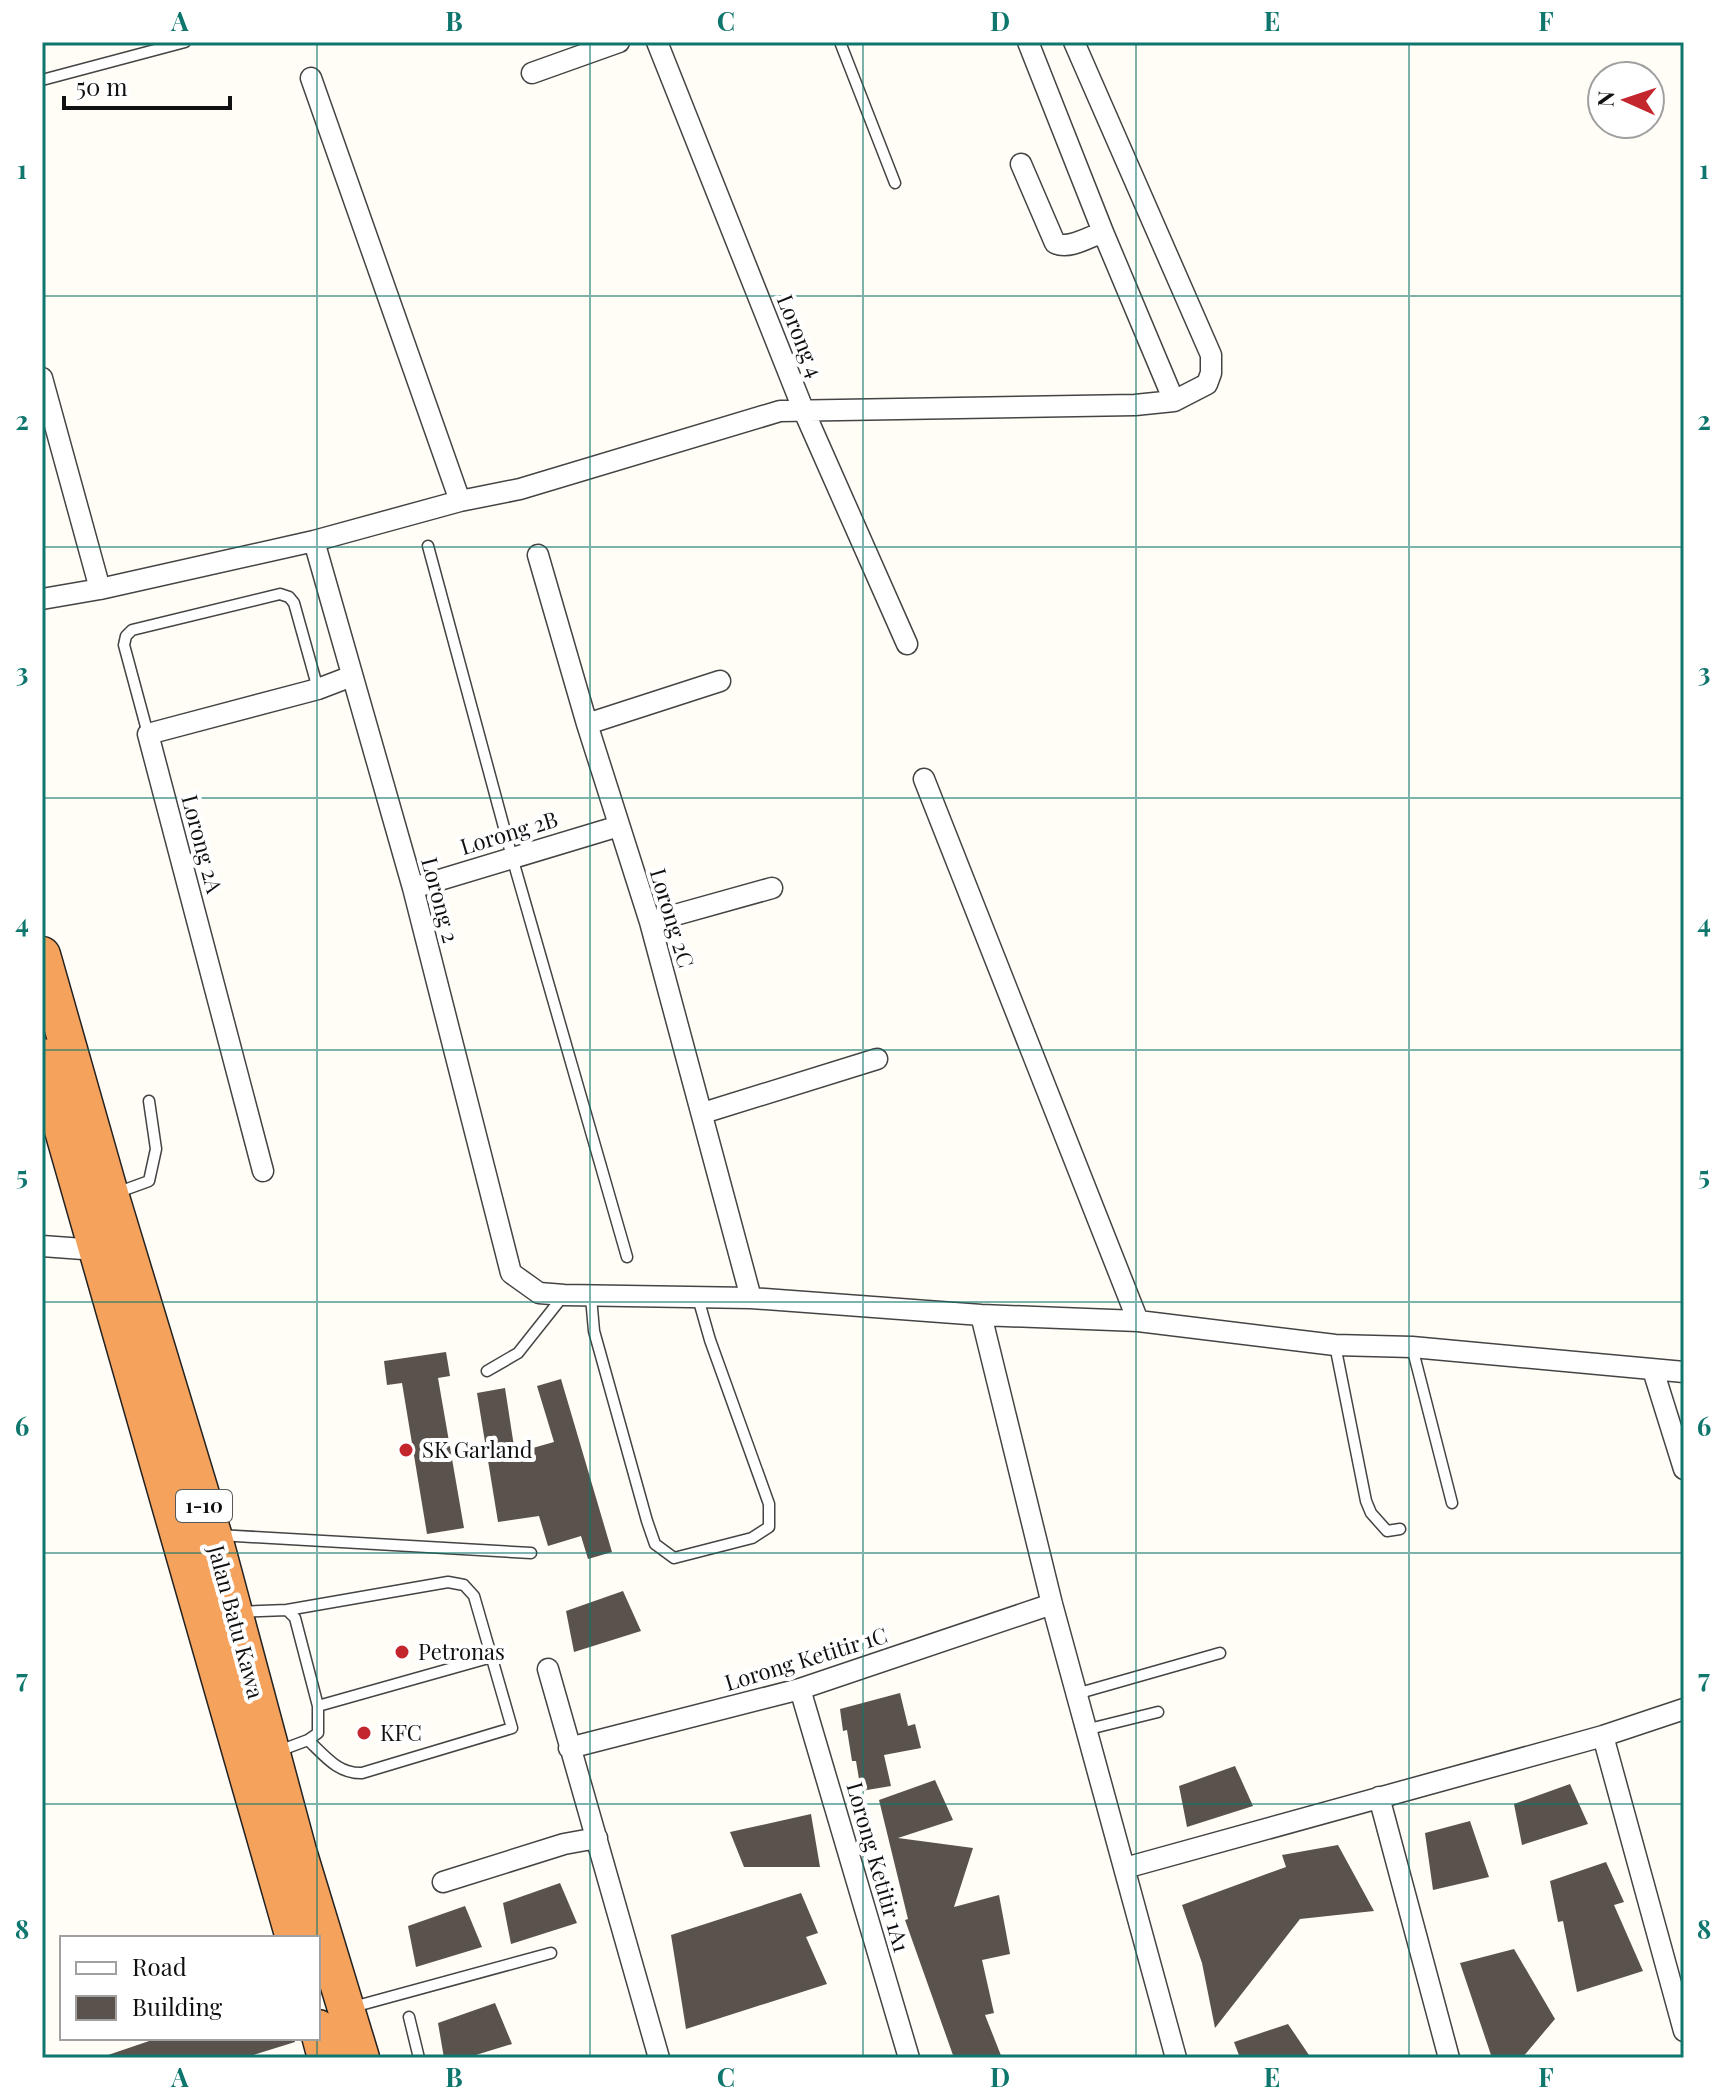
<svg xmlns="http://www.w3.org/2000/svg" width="1726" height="2100" font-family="'Playfair Display',serif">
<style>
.building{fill:#5a524d}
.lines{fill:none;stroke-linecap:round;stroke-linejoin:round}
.lane-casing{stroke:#444;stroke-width:13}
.street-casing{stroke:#444;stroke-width:23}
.highway-casing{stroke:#222;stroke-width:39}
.lane{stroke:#fff;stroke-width:10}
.street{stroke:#fff;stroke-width:20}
.highway{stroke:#f5a25d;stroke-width:36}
.grid{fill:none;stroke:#0f766e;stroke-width:2;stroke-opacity:0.55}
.poi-dot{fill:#c4262e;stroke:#fff;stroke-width:3}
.labels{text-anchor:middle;stroke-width:8;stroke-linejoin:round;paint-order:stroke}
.shield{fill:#fff;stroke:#585858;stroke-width:2}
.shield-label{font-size:20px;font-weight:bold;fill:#111}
.street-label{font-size:22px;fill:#111;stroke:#fff}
.poi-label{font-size:22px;fill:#111;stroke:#fff;text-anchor:start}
.neatline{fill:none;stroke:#0f766e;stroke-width:3}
.grid-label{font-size:26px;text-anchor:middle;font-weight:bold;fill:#0f766e}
</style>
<rect width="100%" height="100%" fill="#fffdf5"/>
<path class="building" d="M 446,1352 L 450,1376 L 438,1378 L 464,1528 L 427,1534 L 402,1383 L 387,1385 L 384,1361 Z
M 561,1379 L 612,1552 L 588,1559 L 581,1536 L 548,1546 L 539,1516 L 498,1522 L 477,1393 L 505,1388 L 515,1453 L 554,1442 L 537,1386 Z
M 623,1591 L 641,1631 L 574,1652 L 566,1611 Z
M 900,1693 L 908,1726 L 915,1724 L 921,1748 L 884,1755 L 891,1786 L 861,1791 L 856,1761 L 852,1761 L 847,1730 L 843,1731 L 840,1709 Z
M 1235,1766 L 1253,1806 L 1187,1827 L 1179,1786 Z
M 935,1780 L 953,1820 L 898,1838 L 973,1848 L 954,1907 L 999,1895 L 1010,1954 L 982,1960 L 994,2013 L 985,2015 L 1002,2058 L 954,2058 L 905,1920 L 908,1919 L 879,1800 Z
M 1570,1784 L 1588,1824 L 1522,1845 L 1514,1804 Z
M 811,1814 L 820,1867 L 744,1867 L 730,1832 Z
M 1470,1821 L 1489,1877 L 1433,1890 L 1425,1833 Z
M 1338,1845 L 1374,1911 L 1300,1919 L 1215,2028 L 1202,1963 L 1182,1905 L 1286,1867 L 1282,1855 Z
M 1606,1862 L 1624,1902 L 1614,1905 L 1643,1971 L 1577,1992 L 1563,1921 L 1558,1922 L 1550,1881 Z
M 560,1883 L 577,1923 L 511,1944 L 503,1903 Z
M 801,1893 L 818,1933 L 806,1937 L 827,1984 L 686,2029 L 671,1935 Z
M 465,1906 L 482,1947 L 416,1967 L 408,1926 Z
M 1514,1949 L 1555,2019 L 1522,2058 L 1492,2058 L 1460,1963 Z
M 495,2003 L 512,2044 L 466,2058 L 444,2058 L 438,2023 Z
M 1288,2024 L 1311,2058 L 1240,2058 L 1234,2042 Z
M 158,2038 L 294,2038 L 295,2042 L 244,2058 L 108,2058 L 108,2055 Z"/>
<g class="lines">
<defs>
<path id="lane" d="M 840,42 L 895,183
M 42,80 L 185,42
M 428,546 L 512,857 L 627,1257
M 148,734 L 124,645 L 126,636 L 132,630 L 280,594 L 289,597 L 294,603 L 318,689
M 116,1193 L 149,1181 L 156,1149 L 149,1101
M 591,1297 L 594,1331 L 647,1521 L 655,1544 L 674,1558 L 752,1538 L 769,1527 L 769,1504 L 710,1340 L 698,1298
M 1335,1345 L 1366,1501 L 1371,1513 L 1387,1531 L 1400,1529
M 1412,1347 L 1452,1503
M 487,1371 L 518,1353 L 564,1295
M 219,1535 L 531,1553
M 287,1610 L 448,1582 L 464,1585 L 474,1596 L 512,1728 L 362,1773 C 338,1774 325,1756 308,1740
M 238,1612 L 287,1610 L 295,1618 L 318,1706 L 318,1733 L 308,1740 L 276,1752
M 1076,1694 L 1220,1653
M 318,1706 L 492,1657
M 1089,1729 L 1158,1712
M 353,2007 L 551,1953
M 409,2017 L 419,2058"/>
<path id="street" d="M 657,42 L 803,409 L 907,644
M 1074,42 L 1211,355 L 1211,373 L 1207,384 L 1174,401
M 532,73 L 619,42
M 311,78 L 460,501
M 1021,164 L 1055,243 C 1069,250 1089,237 1103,232
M 42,378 L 100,589
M 314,541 L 413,888 L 511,1273 L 539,1293 L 564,1295 L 751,1298 L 981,1315 L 1138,1321 L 1335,1345 L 1412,1347 L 1684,1372
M 538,555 L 587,724 L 650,922 L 751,1298
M 42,599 L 100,589 L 314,541 L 460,501 L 520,489 L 780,411 L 1135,405 L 1174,401 L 1103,232 L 1028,42
M 587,724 L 720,681
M 924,779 L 1138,1321
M 413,888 L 619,826
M 650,922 L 772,888
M 703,1113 L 877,1059
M 263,1171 L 148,734 L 318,689 L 352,676
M 42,1246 L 97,1250
M 981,1315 L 1052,1604 L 1176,2058
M 1653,1370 L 1684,1469
M 548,1669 L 659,2058
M 800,1689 L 909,2058
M 1603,1736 L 1684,2031
M 569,1748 L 800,1689 L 1052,1604
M 1379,1797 L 1449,2058
M 1125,1868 L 1603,1736 L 1684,1709
M 443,1882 L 564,1844 L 597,1838"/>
<path id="highway" d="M 42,955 L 110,1194 L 213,1534 L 298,1851 L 361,2058
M 42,1057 L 294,1938
M 318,2028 L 326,2058"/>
</defs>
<use href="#lane" class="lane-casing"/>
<use href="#street" class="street-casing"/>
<use href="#highway" class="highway-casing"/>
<use href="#lane" class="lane"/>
<use href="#street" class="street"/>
<use href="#highway" class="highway"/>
</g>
<path class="grid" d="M 317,42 L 317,1938M 590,42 L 590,2058M 863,42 L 863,2058M 1136,42 L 1136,2058M 1409,42 L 1409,2058M 42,296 L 1684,296M 42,547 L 1684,547M 42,798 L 1684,798M 42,1050 L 1684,1050M 42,1302 L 1684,1302M 42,1553 L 1684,1553M 42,1804 L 1684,1804M 317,2038 L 317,2058"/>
<g class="poi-dot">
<circle cx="406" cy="1450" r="8"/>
<circle cx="402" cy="1652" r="8"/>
<circle cx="364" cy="1733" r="8"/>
</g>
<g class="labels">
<rect class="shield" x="176" y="1490" width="56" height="32" rx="6"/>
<g class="shield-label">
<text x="204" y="1513">1-10</text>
</g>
<g class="street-label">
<text transform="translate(800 336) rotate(68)" y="8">Lorong 4</text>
<text transform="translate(509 833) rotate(-17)" y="8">Lorong 2B</text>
<text transform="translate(202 844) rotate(75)" y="8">Lorong 2A</text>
<text transform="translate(440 900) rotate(75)" y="8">Lorong 2</text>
<text transform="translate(672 918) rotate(73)" y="8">Lorong 2C</text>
<text transform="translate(236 1622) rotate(75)" y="8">Jalan Batu Kawa</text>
<text transform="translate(806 1659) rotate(-17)" y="8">Lorong Ketitir 1C</text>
<text transform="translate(878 1867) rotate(74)" y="8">Lorong Ketitir 1A1</text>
</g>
<g class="poi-label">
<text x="422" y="1458">SK Garland</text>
<text x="418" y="1660">Petronas</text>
<text x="380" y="1741">KFC</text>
</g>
</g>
<rect width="1726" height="2100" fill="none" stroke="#ffffff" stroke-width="88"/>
<rect x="60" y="1936" width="260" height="104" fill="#ffffff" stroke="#a0a0a0" stroke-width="2"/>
<rect x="76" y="1962" width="40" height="12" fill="#ffffff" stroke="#a0a0a0" stroke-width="2"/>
<text x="132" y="1976" font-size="24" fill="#111111">Road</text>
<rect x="76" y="1996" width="40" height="24" fill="#5a524d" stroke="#a0a0a0" stroke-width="2"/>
<text x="132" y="2016" font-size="24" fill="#111111">Building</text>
<g transform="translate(1626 100) rotate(273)"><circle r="38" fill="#ffffff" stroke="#a0a0a0" stroke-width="2"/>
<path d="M0-6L14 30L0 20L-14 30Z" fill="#c4262e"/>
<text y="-12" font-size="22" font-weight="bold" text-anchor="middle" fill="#111111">N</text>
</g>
<path d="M64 96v12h166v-12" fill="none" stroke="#111111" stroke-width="4"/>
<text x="76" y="96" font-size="24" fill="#111111" stroke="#ffffff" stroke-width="6" paint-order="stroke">50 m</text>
<rect x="44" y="44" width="1638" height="2012" class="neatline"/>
<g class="grid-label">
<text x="180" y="31">A</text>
<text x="454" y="31">B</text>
<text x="726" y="31">C</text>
<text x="1000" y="31">D</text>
<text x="1272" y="31">E</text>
<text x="1546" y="31">F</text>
<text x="22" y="179">1</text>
<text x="1704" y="179">1</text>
<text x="22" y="430">2</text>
<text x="1704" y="430">2</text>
<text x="22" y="682">3</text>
<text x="1704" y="682">3</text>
<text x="22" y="933">4</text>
<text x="1704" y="933">4</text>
<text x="22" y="1185">5</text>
<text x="1704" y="1185">5</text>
<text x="22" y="1436">6</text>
<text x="1704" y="1436">6</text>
<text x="22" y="1688">7</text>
<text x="1704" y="1688">7</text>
<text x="22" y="1939">8</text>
<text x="1704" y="1939">8</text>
<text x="180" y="2087">A</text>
<text x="454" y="2087">B</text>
<text x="726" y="2087">C</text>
<text x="1000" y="2087">D</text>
<text x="1272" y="2087">E</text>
<text x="1546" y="2087">F</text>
</g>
</svg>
